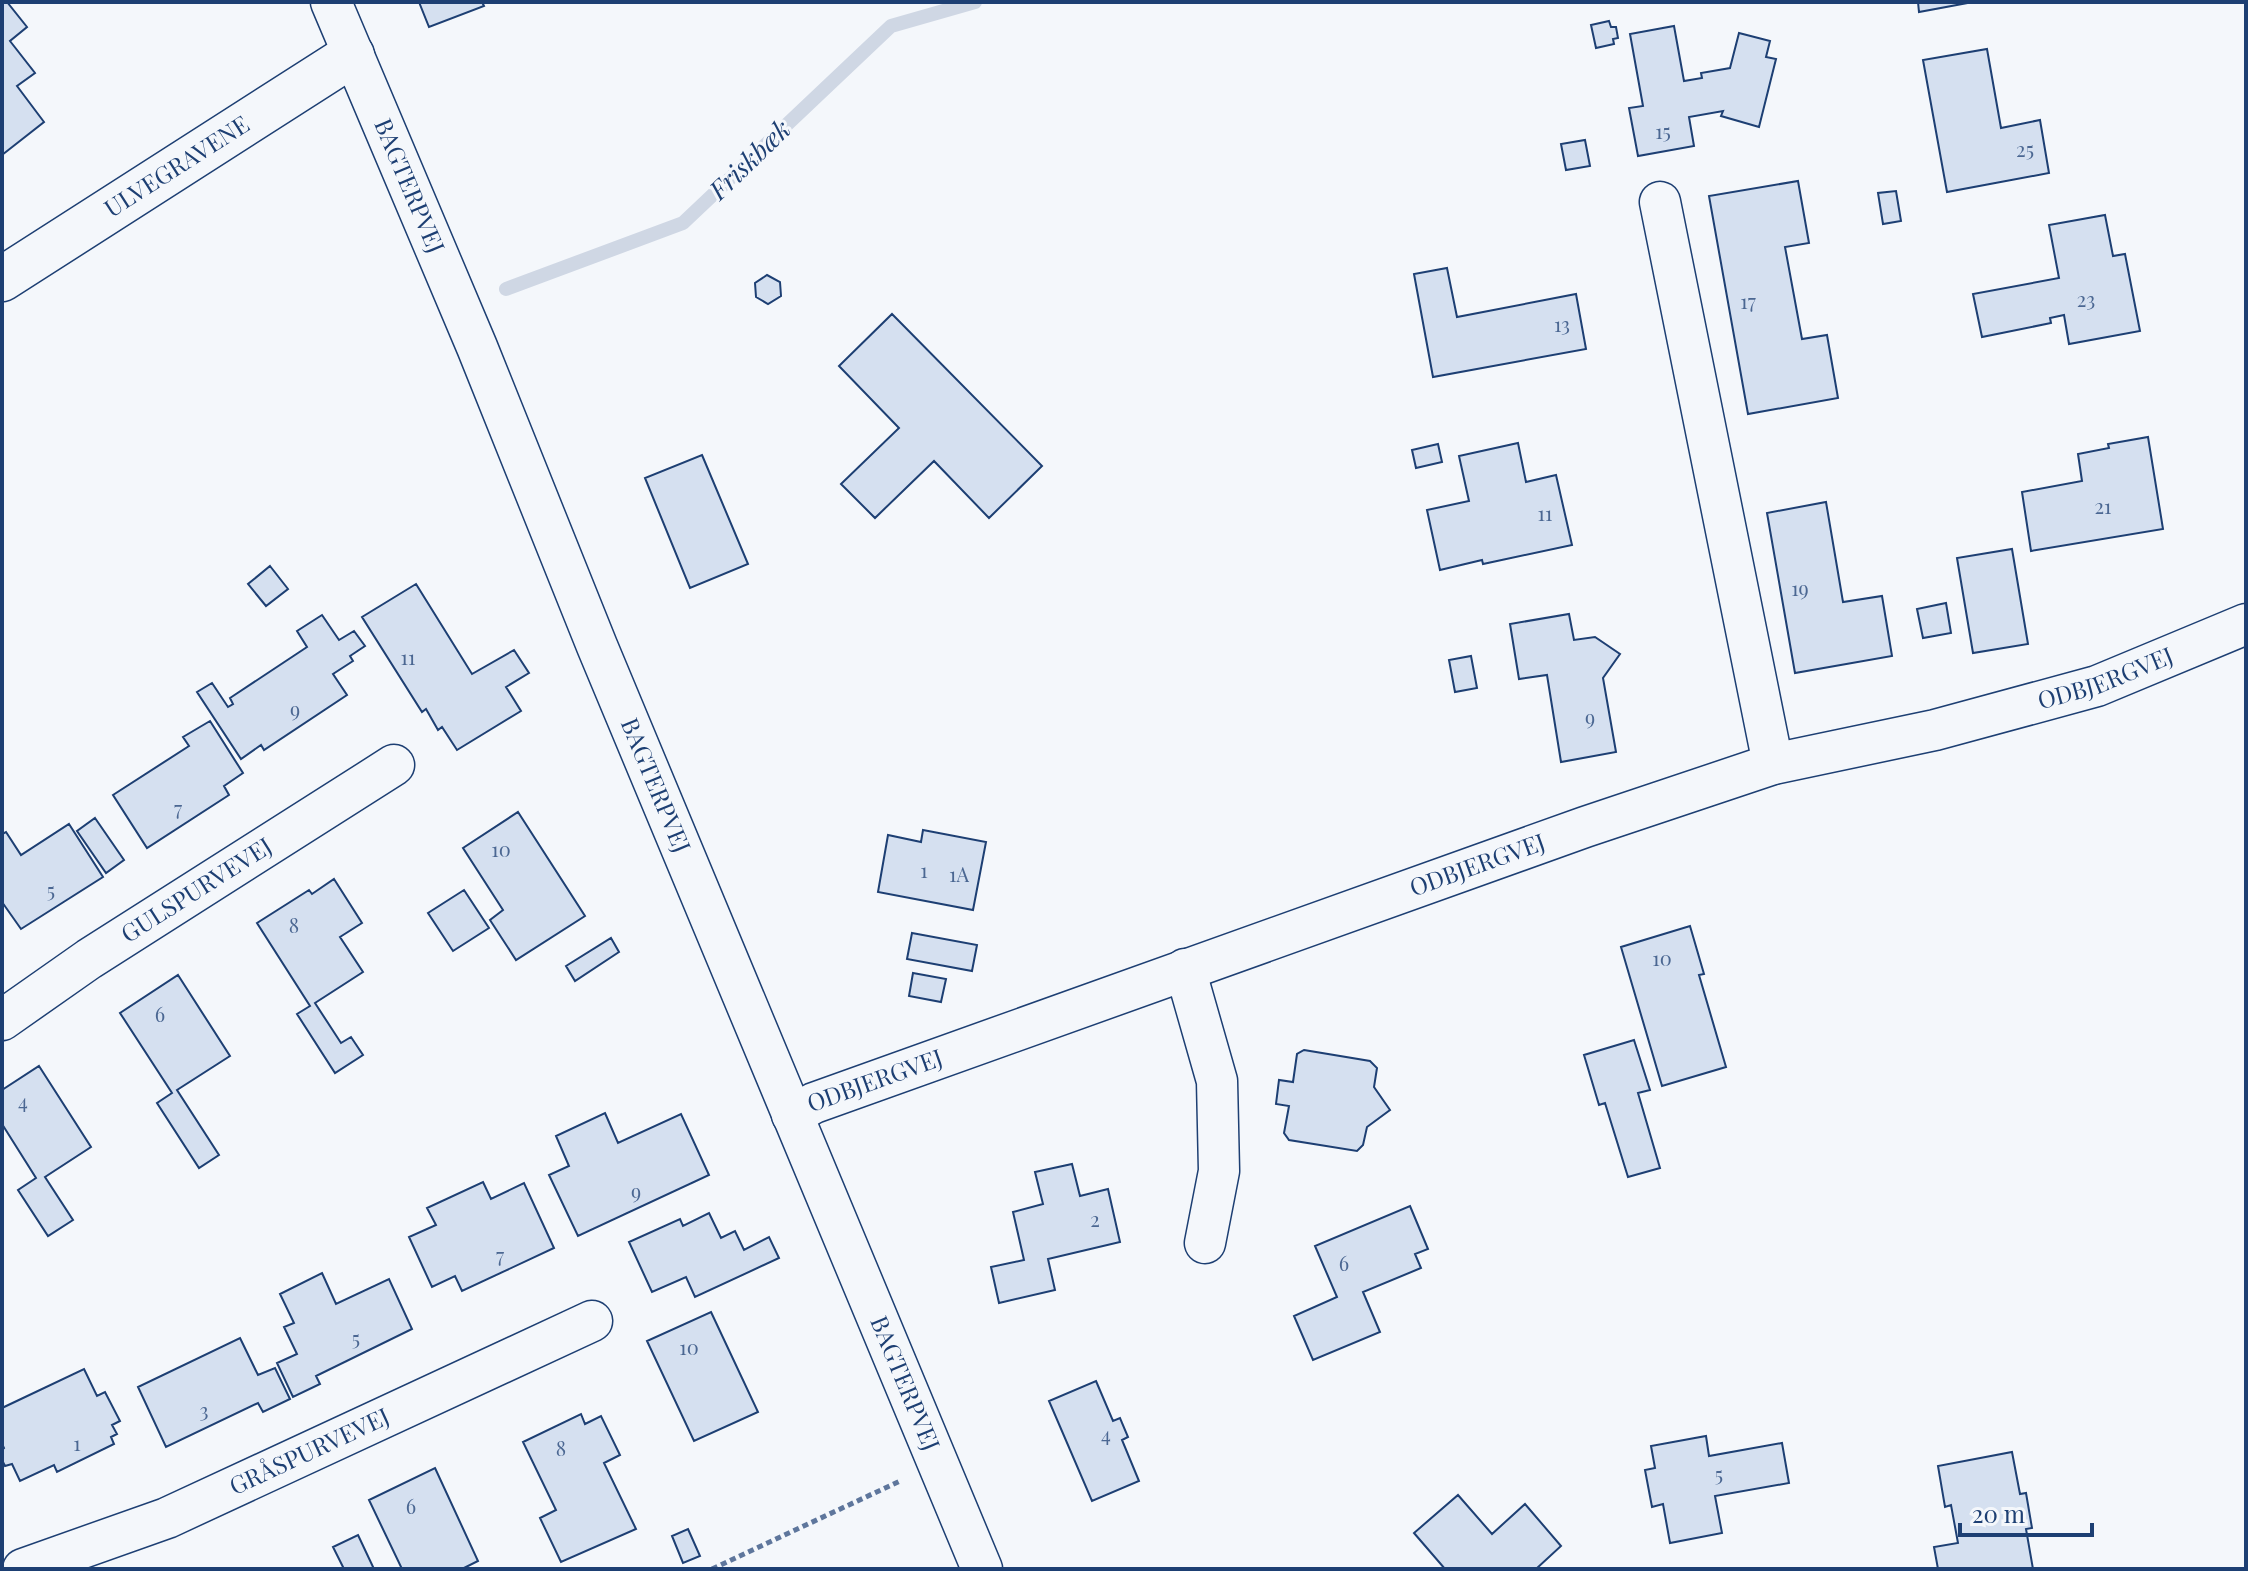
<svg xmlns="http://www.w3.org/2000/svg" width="2248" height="1571" font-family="'Playfair Display',serif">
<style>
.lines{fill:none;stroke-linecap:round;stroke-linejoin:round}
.stream{stroke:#cfd7e4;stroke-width:14}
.building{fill:#d5e0f0;stroke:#1d3f73;stroke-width:2}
.minor-casing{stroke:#1d3f73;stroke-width:43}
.tertiary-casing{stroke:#1d3f73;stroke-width:47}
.path{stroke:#5e769c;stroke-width:5;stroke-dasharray:6 4;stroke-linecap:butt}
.minor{stroke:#f4f7fb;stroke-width:40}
.tertiary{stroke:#f4f7fb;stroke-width:44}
.labels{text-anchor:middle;stroke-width:6;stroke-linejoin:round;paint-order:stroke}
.number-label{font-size:20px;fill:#4b6792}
.street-label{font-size:24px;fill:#1d3f73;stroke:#f4f7fb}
.water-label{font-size:26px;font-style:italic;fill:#1d3f73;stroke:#f4f7fb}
</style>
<rect width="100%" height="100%" fill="#f4f7fb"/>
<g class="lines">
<path class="stream" d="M 506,289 L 683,223 L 891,26 L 975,2"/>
</g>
<path class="building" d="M 2,2 L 7,2 L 27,27 L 10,41 L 35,73 L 17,86 L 44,122 L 2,155 Z
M 419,2 L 482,2 L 484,6 L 429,27 Z
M 1918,2 L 1973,2 L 1919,12 Z
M 1609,21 L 1611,27 L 1616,27 L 1618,38 L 1613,39 L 1614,44 L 1596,48 L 1591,25 Z
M 1674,26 L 1684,81 L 1702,78 L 1701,73 L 1730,68 L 1739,33 L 1770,41 L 1766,57 L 1776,59 L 1759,127 L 1721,116 L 1723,111 L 1689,117 L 1694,146 L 1638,156 L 1629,108 L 1643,106 L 1630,34 Z
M 1987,49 L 2001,128 L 2040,120 L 2049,173 L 1947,192 L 1923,60 Z
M 1585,140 L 1590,166 L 1566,170 L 1561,144 Z
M 1798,181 L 1809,243 L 1785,247 L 1802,339 L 1827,335 L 1838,398 L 1748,414 L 1709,196 Z
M 1896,191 L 1901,221 L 1883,224 L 1878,193 Z
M 2105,215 L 2113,256 L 2125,254 L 2140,331 L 2069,344 L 2064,315 L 2050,318 L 2051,323 L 1982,337 L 1973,294 L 2059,278 L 2049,225 Z
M 1447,268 L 1457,317 L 1576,294 L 1586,349 L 1433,377 L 1414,274 Z
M 767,275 L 780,282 L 781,296 L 768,304 L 756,297 L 755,283 Z
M 892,314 L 1042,466 L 989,518 L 934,461 L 875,518 L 841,484 L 899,428 L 839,366 Z
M 2148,437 L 2163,529 L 2031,551 L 2022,492 L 2082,481 L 2078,454 L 2109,448 L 2108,444 Z
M 1518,443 L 1526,482 L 1556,475 L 1572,545 L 1483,564 L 1482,560 L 1440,570 L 1427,510 L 1469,501 L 1459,456 Z
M 1438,444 L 1442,462 L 1416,468 L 1412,450 Z
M 702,455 L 748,564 L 690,588 L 645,478 Z
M 1826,502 L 1843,602 L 1882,596 L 1892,656 L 1795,673 L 1767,513 Z
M 2012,549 L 2028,644 L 1973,653 L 1957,558 Z
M 270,566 L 288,589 L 266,606 L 248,584 Z
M 416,584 L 472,674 L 514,650 L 529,673 L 506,687 L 521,711 L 457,750 L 442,727 L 438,730 L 426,709 L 422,712 L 362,617 Z
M 1946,603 L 1951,633 L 1923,638 L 1917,609 Z
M 1569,614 L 1574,640 L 1595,637 L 1620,654 L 1603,678 L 1616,752 L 1561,762 L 1547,675 L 1519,679 L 1510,624 Z
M 322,615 L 339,640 L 354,631 L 365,646 L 350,656 L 353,661 L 333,674 L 347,695 L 264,750 L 261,745 L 241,759 L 197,692 L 212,683 L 228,707 L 233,704 L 230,698 L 307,647 L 297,631 Z
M 1471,656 L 1477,688 L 1455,692 L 1449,660 Z
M 210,721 L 243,773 L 224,786 L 229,795 L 147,848 L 113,795 L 189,746 L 183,737 Z
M 518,812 L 585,916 L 516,960 L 490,920 L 503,910 L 463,848 Z
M 95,818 L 124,860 L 106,873 L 77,831 Z
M 69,824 L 103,877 L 21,929 L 2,902 L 2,834 L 6,832 L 21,855 Z
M 923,830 L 986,842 L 973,910 L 878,892 L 888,835 L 921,842 Z
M 334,879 L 362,923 L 340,937 L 363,972 L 315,1003 L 341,1043 L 351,1037 L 363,1055 L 335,1073 L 297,1014 L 310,1006 L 257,923 L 309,890 L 312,894 Z
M 464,890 L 489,928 L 453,951 L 428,913 Z
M 1690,926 L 1704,974 L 1699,975 L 1726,1067 L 1662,1086 L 1621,947 Z
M 912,933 L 977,945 L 972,971 L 907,959 Z
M 611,938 L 619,952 L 575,981 L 566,966 Z
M 913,973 L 946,979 L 941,1002 L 909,996 Z
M 178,975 L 230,1056 L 177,1090 L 219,1155 L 199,1168 L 157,1103 L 172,1093 L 120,1013 Z
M 1634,1040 L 1650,1090 L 1638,1093 L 1660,1168 L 1628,1177 L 1605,1103 L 1599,1105 L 1584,1055 Z
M 1304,1050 L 1370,1061 L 1377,1068 L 1374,1087 L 1390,1110 L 1367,1127 L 1363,1145 L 1357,1151 L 1289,1140 L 1284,1133 L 1289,1106 L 1276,1104 L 1279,1080 L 1293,1082 L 1297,1054 Z
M 39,1066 L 91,1147 L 45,1177 L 73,1220 L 48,1236 L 18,1190 L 36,1178 L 2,1124 L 2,1090 Z
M 605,1113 L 618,1143 L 681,1114 L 709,1175 L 578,1236 L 549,1175 L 569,1166 L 556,1136 Z
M 1072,1164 L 1080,1196 L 1108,1189 L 1120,1242 L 1048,1259 L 1055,1290 L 999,1303 L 991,1267 L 1024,1260 L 1013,1212 L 1043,1204 L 1035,1172 Z
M 483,1182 L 491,1199 L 524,1183 L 554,1248 L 462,1291 L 455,1276 L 432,1287 L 409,1237 L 436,1225 L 427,1208 Z
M 1410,1206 L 1428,1249 L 1415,1254 L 1421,1268 L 1363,1292 L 1380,1332 L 1313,1360 L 1294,1316 L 1337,1297 L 1315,1246 Z
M 709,1213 L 721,1238 L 735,1231 L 744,1250 L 769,1237 L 779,1258 L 695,1297 L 686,1277 L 652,1292 L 629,1242 L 680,1219 L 683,1226 Z
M 322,1273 L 336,1304 L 389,1279 L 412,1329 L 316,1376 L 320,1384 L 293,1397 L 277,1363 L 297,1354 L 284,1327 L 294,1323 L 280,1294 Z
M 711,1312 L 758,1412 L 694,1441 L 647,1341 Z
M 240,1338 L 258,1375 L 275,1368 L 290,1399 L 263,1412 L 258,1403 L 166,1447 L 138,1387 Z
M 84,1369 L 97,1396 L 105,1392 L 120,1421 L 112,1425 L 117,1434 L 111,1437 L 114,1444 L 57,1472 L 54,1465 L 20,1481 L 12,1464 L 5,1466 L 2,1460 L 2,1450 L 4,1448 L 2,1444 L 2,1408 Z
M 1096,1381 L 1113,1421 L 1120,1418 L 1128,1437 L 1122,1440 L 1139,1481 L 1092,1501 L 1049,1401 Z
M 581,1414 L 585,1424 L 601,1416 L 620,1455 L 604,1463 L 636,1529 L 561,1562 L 540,1518 L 556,1510 L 523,1442 Z
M 1706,1436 L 1709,1456 L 1782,1443 L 1789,1483 L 1715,1496 L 1722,1533 L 1670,1543 L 1663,1504 L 1652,1507 L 1645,1470 L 1655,1468 L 1651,1446 Z
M 2012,1452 L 2020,1494 L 2026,1493 L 2032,1528 L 2026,1529 L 2033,1569 L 1938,1569 L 1934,1547 L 1958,1543 L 1951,1505 L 1945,1507 L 1938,1466 Z
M 435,1468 L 478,1561 L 462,1569 L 402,1569 L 369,1500 Z
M 1458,1495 L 1492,1534 L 1525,1504 L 1561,1546 L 1536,1569 L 1445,1569 L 1414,1533 Z
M 688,1529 L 700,1556 L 683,1563 L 672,1536 Z
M 358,1535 L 374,1569 L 344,1569 L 333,1547 Z"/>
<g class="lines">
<defs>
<g id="minor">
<path id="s1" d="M 331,2 L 477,347 L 597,646 L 982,1569"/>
<path d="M 1660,202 L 1773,764"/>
<path d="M 1185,969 L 1217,1081 L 1219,1171 L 1205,1243"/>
<path id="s2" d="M 2,1020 L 89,959 L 394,765"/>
<path id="s3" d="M 792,1115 L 814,1103 L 1585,827 L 1773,764 L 1935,730 L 2097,686 L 2246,624"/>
<path id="s4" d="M 23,1569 L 167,1518 L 592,1321"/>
</g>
<g id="tertiary">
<path id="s5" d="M 2,279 L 352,55"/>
</g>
</defs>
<use href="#minor" class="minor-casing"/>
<use href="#tertiary" class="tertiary-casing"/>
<path class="path" d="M 712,1569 L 900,1481"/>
<use href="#minor" class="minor"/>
<use href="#tertiary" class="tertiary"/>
</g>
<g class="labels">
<g class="number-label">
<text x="1663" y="139">15</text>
<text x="2025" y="157">25</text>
<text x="2086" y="307">23</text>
<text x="1748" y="309">17</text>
<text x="1562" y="332">13</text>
<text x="2103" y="514">21</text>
<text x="1545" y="521">11</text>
<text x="1800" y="596">19</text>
<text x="408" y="665">11</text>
<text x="295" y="717">9</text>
<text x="1590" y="725">9</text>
<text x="178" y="816">7</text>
<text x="501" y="857">10</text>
<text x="924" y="878">1</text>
<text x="959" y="882">1A</text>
<text x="51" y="898">5</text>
<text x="294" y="933">8</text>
<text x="1662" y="966">10</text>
<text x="160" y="1022">6</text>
<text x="23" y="1109">4</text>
<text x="636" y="1199">9</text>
<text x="1095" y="1227">2</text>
<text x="500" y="1263">7</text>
<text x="1344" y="1271">6</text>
<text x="356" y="1346">5</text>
<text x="689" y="1355">10</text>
<text x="204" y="1418">3</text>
<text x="1106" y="1442">4</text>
<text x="77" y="1451">1</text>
<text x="561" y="1456">8</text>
<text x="1719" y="1482">5</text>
<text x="411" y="1514">6</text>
</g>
<g class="street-label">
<text dy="8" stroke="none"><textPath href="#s5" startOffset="208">ULVEGRAVENE</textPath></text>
<text dy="8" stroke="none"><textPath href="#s1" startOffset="200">BAGTERPVEJ</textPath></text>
<text dy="8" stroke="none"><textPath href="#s3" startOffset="1386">ODBJERGVEJ</textPath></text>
<text dy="8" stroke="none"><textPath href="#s1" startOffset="848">BAGTERPVEJ</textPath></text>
<text dy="8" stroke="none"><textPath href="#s3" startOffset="730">ODBJERGVEJ</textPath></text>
<text dy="8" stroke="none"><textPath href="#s2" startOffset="234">GULSPURVEVEJ</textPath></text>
<text dy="8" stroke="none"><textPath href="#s3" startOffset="90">ODBJERGVEJ</textPath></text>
<text dy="8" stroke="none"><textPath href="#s1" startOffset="1496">BAGTERPVEJ</textPath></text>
<text dy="8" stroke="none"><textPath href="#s4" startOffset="310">GRÅSPURVEVEJ</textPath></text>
</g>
<g class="water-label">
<text transform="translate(750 160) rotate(-44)" y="9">Friskbæk</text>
</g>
</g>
<rect width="2248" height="1571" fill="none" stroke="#1d3f73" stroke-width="8"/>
<path d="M1960 1523v12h132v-12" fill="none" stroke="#1d3f73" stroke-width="4"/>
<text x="1972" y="1523" font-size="24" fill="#1d3f73" stroke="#f4f7fb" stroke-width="6" paint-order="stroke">20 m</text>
</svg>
